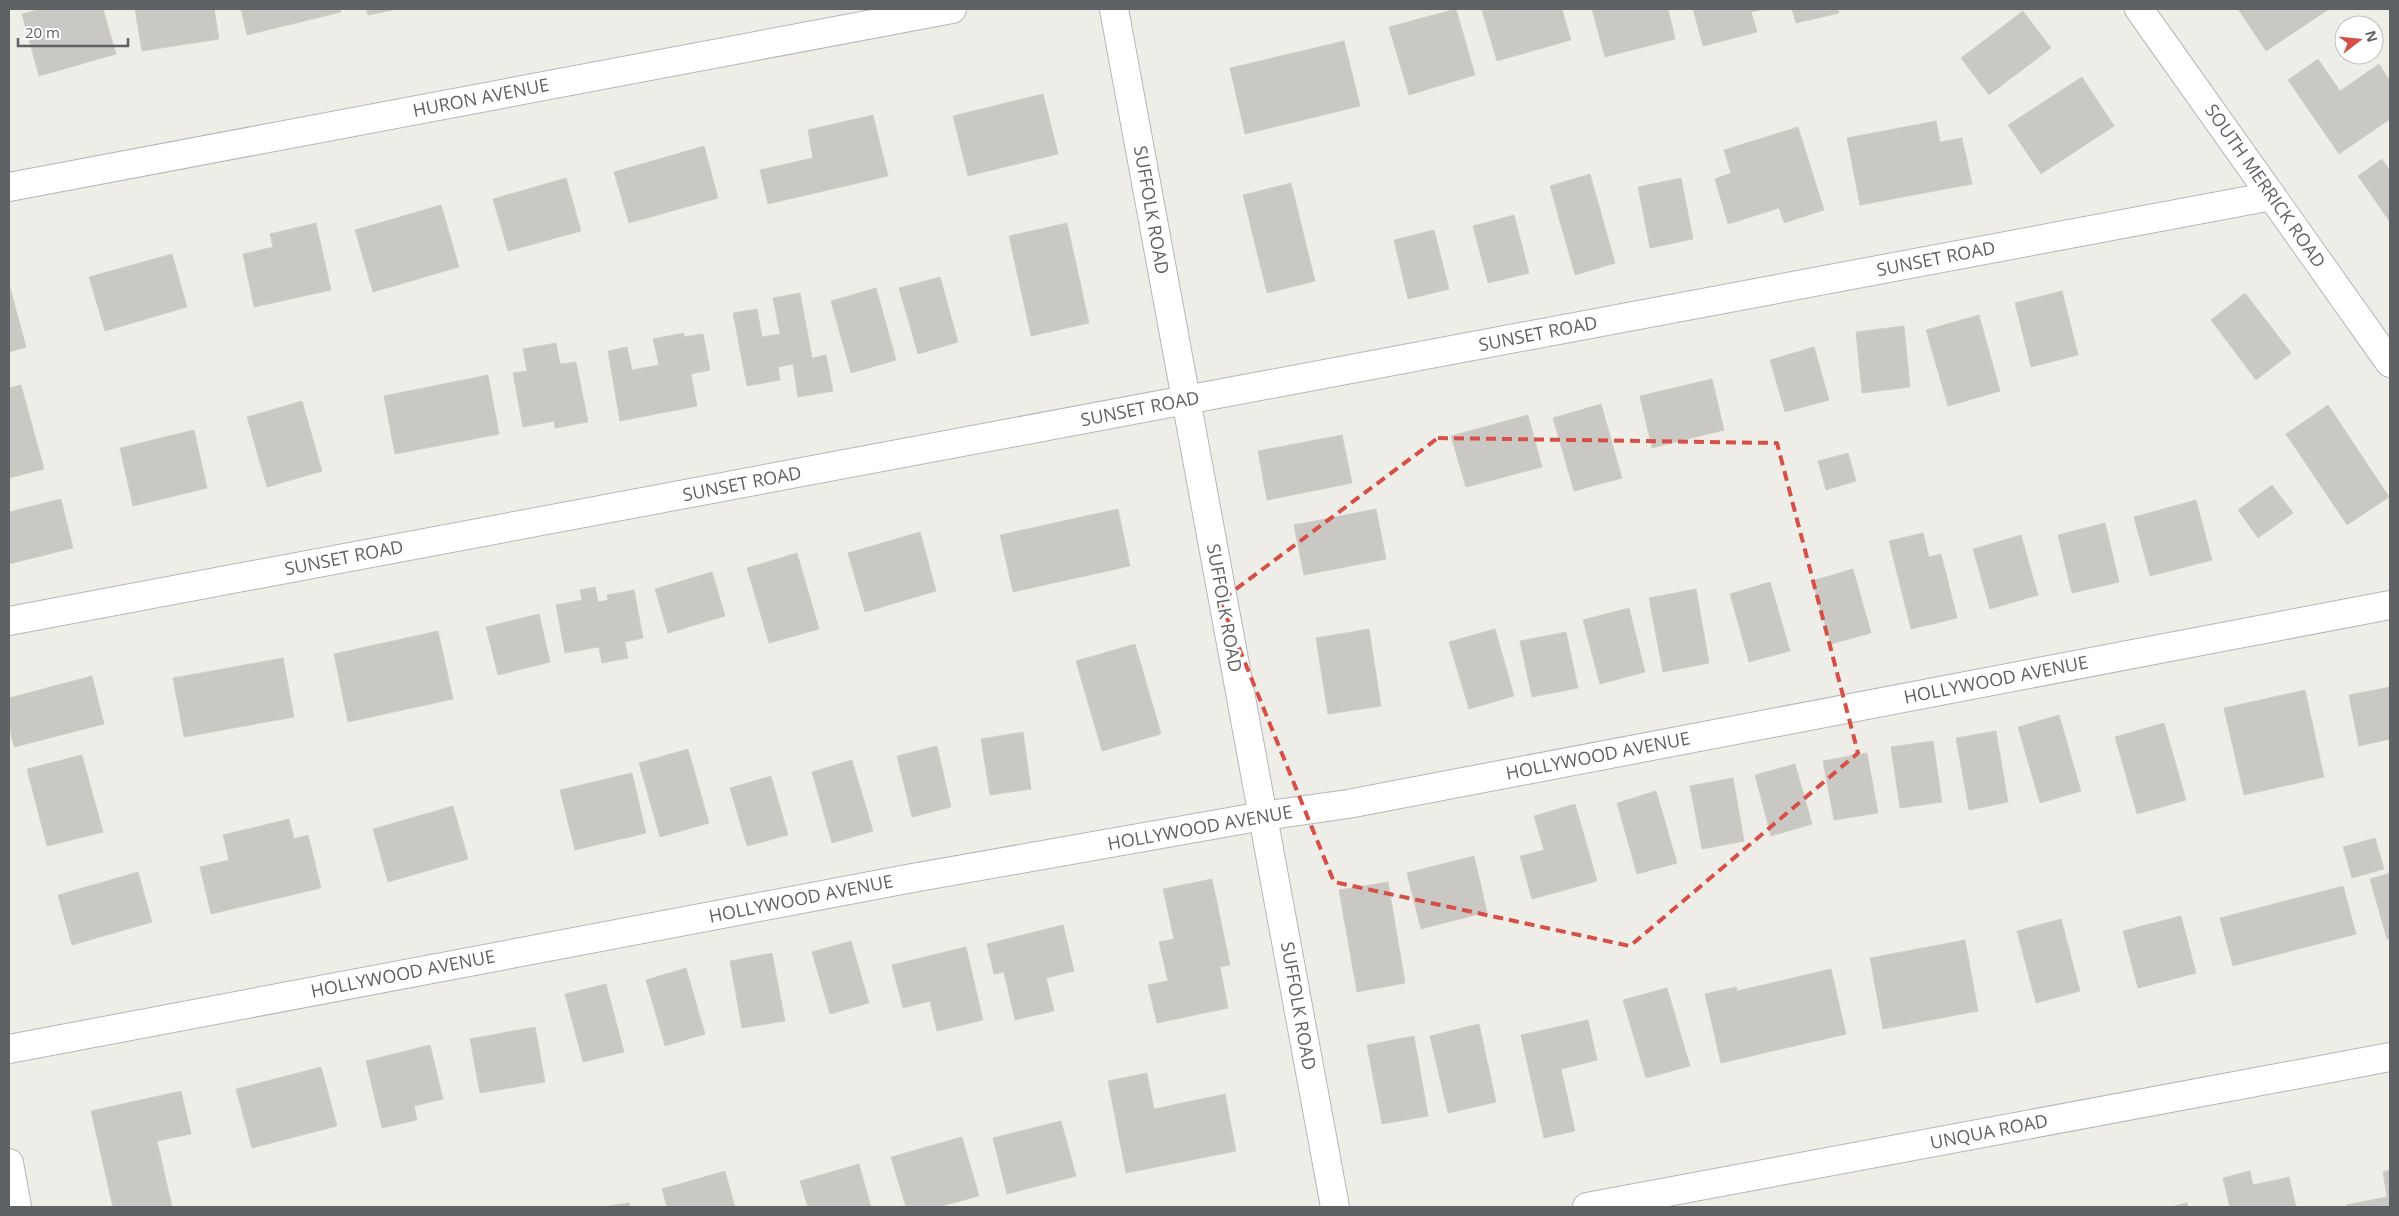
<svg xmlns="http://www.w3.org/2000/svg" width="2399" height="1216" font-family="'Open Sans',sans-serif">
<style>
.building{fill:#cac8c4;stroke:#d3cfc6}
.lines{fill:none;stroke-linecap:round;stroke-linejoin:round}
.minor-casing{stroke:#b4b7ba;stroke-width:30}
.tertiary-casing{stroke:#b4b7ba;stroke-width:30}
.minor{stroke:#fff;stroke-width:28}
.tertiary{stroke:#fff;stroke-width:28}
.marked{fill:none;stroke:#d55047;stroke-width:4;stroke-dasharray:10 6;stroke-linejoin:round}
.labels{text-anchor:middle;stroke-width:5;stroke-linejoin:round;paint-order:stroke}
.street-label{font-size:18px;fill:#5f6265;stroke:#fff}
</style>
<rect width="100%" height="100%" fill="#efede7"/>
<path class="building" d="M 41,9 L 103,9 L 116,54 L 39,76 L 22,14 Z
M 135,9 L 214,9 L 219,39 L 142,51 Z
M 241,9 L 340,9 L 341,12 L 247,35 Z
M 366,9 L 398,9 L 368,15 Z
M 1456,9 L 1475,75 L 1409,95 L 1389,27 Z
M 1562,9 L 1571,40 L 1497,61 L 1482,10 Z
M 1592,9 L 1668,9 L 1675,39 L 1605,57 Z
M 1693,9 L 1766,9 L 1751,12 L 1757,32 L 1703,46 Z
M 1792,9 L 1838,9 L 1839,13 L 1796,23 Z
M 2238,9 L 2329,9 L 2266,51 Z
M 2023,11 L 2051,48 L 1989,95 L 1961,58 Z
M 1344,41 L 1360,106 L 1245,134 L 1230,68 Z
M 2318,59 L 2340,91 L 2379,64 L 2390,81 L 2390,119 L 2339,154 L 2288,80 Z
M 2082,77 L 2114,126 L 2041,174 L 2008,125 Z
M 1043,94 L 1058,154 L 968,176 L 953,116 Z
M 873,115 L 888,176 L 768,204 L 760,170 L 813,158 L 808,130 Z
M 1936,121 L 1940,142 L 1962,138 L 1972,184 L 1860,205 L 1847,138 Z
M 1798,127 L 1824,210 L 1784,223 L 1779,208 L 1728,224 L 1715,179 L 1731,173 L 1724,150 Z
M 704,146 L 718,198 L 629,223 L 614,172 Z
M 2382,159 L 2390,171 L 2390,222 L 2358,176 Z
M 1590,174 L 1615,263 L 1575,275 L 1550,186 Z
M 566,178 L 581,231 L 508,251 L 493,199 Z
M 1681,178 L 1693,239 L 1650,248 L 1638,187 Z
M 1291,183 L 1315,281 L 1267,293 L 1243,195 Z
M 441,205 L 459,267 L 373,292 L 355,230 Z
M 1514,215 L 1529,273 L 1488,283 L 1473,226 Z
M 316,223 L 331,290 L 254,307 L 243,254 L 273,247 L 270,234 Z
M 1067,223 L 1089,323 L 1031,336 L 1009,236 Z
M 1434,230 L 1449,289 L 1408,299 L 1394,240 Z
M 172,254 L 187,307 L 105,331 L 89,277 Z
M 940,277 L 958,342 L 918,354 L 899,288 Z
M 9,284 L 26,347 L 9,352 Z
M 876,288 L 896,360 L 851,373 L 831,301 Z
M 2062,291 L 2078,355 L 2031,367 L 2015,303 Z
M 800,293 L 812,358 L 826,355 L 833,391 L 798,397 L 793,364 L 778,367 L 780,380 L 747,386 L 733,313 L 757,309 L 762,337 L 780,334 L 773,298 Z
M 2245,293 L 2291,353 L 2256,380 L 2211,320 Z
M 1979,315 L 2000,391 L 1948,406 L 1926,330 Z
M 1904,326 L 1910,387 L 1862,393 L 1856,332 Z
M 684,333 L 684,337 L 703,334 L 710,370 L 691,374 L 697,406 L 620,421 L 608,351 L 627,347 L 632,370 L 659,365 L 653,339 Z
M 556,343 L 560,364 L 576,362 L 588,422 L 555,428 L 554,421 L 523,427 L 513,373 L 527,371 L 523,349 Z
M 1814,347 L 1829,400 L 1785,412 L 1770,360 Z
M 488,375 L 499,434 L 395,454 L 384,396 Z
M 1712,379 L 1724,430 L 1652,448 L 1640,396 Z
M 21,385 L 44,469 L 9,478 L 9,388 Z
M 302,401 L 322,471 L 267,487 L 247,417 Z
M 1601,404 L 1622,478 L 1574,491 L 1553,418 Z
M 2328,405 L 2389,497 L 2347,525 L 2286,434 Z
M 1528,415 L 1542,467 L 1466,487 L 1451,436 Z
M 194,430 L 207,488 L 133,506 L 120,448 Z
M 1342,435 L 1352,483 L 1267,500 L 1258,451 Z
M 1848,453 L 1856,481 L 1826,490 L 1818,461 Z
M 2272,485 L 2293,513 L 2258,538 L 2238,510 Z
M 61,499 L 73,548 L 9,564 L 9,512 Z
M 2196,500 L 2212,560 L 2150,576 L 2134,517 Z
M 1118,509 L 1130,566 L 1013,592 L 1000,535 Z
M 1376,509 L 1386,559 L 1304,575 L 1294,525 Z
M 2105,523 L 2119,582 L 2072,593 L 2058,535 Z
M 920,532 L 936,591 L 865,612 L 848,553 Z
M 1923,533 L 1929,557 L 1941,554 L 1957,618 L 1911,629 L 1889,541 Z
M 2021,535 L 2038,595 L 1990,609 L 1973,549 Z
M 797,553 L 819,629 L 769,643 L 747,568 Z
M 1853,569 L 1871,633 L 1831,644 L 1812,581 Z
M 712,572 L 725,616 L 668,633 L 655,589 Z
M 1770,582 L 1790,651 L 1749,662 L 1730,594 Z
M 595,587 L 598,602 L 608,600 L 607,595 L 634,590 L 643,638 L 625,642 L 628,658 L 602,663 L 599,647 L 565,653 L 556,605 L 582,600 L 580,590 Z
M 1696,589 L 1709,663 L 1663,672 L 1649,598 Z
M 1629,608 L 1645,672 L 1600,684 L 1583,620 Z
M 539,614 L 550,662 L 498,675 L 486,627 Z
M 1369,629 L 1381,706 L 1328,714 L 1316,638 Z
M 1495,629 L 1514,696 L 1469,709 L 1449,642 Z
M 438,631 L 453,699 L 348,722 L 334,654 Z
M 1566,632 L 1578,688 L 1532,697 L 1520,641 Z
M 1135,644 L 1161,734 L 1102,751 L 1076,661 Z
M 283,658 L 294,717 L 184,737 L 173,678 Z
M 92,676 L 104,724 L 14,747 L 9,726 L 9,698 Z
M 2390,687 L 2390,739 L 2359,746 L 2349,695 Z
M 2305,690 L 2324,777 L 2244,795 L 2224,708 Z
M 2059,715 L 2081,791 L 2040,803 L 2018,727 Z
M 2164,723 L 2186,800 L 2137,814 L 2115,737 Z
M 1996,731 L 2008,802 L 1969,810 L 1956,738 Z
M 1023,732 L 1031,789 L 990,795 L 981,739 Z
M 1933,741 L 1942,802 L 1900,808 L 1891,747 Z
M 937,746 L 951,807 L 912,817 L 897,756 Z
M 688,749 L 709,823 L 660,837 L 639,763 Z
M 1867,753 L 1878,813 L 1834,820 L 1823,761 Z
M 82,755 L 103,832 L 47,846 L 27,769 Z
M 852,760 L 873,831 L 832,843 L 812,772 Z
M 1795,764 L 1812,824 L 1771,836 L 1755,775 Z
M 632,773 L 646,833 L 575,850 L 560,790 Z
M 771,776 L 788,835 L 747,846 L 730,788 Z
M 1733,778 L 1744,841 L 1702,849 L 1690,786 Z
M 1656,791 L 1677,863 L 1637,874 L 1617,803 Z
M 1575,804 L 1597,881 L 1532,899 L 1520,856 L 1544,850 L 1534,816 Z
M 453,806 L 468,859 L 388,882 L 373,829 Z
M 289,819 L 294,839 L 308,835 L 321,888 L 211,914 L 200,867 L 229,860 L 223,835 Z
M 2375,838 L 2384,869 L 2352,878 L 2343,847 Z
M 1474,856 L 1487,912 L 1421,929 L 1407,873 Z
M 138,872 L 152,922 L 72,945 L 58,895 Z
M 2390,873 L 2390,938 L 2387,939 L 2370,879 Z
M 1212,879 L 1230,965 L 1220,967 L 1228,1008 L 1157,1023 L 1148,985 L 1168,981 L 1159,942 L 1174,939 L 1163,889 Z
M 1388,882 L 1405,983 L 1357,992 L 1339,890 Z
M 2343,886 L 2356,934 L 2233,966 L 2220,918 Z
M 2181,916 L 2196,973 L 2138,988 L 2123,931 Z
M 2061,919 L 2080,991 L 2036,1003 L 2017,931 Z
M 1063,925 L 1074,971 L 1046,978 L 1054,1011 L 1015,1020 L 1004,972 L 994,974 L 987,944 Z
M 1965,940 L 1978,1011 L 1883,1029 L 1870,958 Z
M 851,941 L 869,1003 L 830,1014 L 812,952 Z
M 966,947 L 983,1020 L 937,1031 L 930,1001 L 903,1008 L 892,965 Z
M 772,953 L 785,1021 L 742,1028 L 730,961 Z
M 686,968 L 705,1034 L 665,1046 L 646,980 Z
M 1831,969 L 1846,1034 L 1721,1063 L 1705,994 L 1736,987 L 1737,991 Z
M 606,984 L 624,1052 L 583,1062 L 565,994 Z
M 1667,988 L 1690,1066 L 1646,1078 L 1623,1000 Z
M 1588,1020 L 1597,1060 L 1561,1069 L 1575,1131 L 1544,1138 L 1521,1035 Z
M 1479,1024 L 1496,1102 L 1448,1113 L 1430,1036 Z
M 535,1027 L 545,1082 L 480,1093 L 470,1039 Z
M 1414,1036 L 1428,1116 L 1382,1124 L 1367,1045 Z
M 430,1045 L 443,1099 L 414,1106 L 417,1120 L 382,1128 L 366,1061 Z
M 321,1067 L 337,1126 L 252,1148 L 236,1089 Z
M 1147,1073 L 1154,1109 L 1225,1094 L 1236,1151 L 1126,1173 L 1108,1081 Z
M 181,1091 L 191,1134 L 157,1141 L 172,1207 L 113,1207 L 91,1111 Z
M 1061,1121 L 1076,1176 L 1007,1194 L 993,1138 Z
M 962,1137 L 979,1196 L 938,1207 L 906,1207 L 891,1157 Z
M 859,1164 L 871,1207 L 808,1207 L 800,1181 Z
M 2390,1170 L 2390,1207 L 2346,1207 L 2346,1205 L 2387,1197 L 2383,1172 Z
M 725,1171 L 735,1207 L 667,1207 L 662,1189 Z
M 2250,1171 L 2253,1185 L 2289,1177 L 2296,1207 L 2230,1207 L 2223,1178 Z
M 629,1203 L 630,1207 L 602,1207 Z
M 2187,1203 L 2188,1207 L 2171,1207 Z"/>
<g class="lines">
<defs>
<path id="minor" d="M 1114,9 L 1335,1207
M 2139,9 L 2390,363
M 9,187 L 952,9
M 9,621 L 2272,196
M 9,1049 L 907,879 L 1263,816 L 1348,804 L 2390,605
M 9,1163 L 17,1207"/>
<path id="tertiary" d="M 1587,1207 L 2390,1057"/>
</defs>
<use href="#minor" class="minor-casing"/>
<use href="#tertiary" class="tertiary-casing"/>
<use href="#minor" class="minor"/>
<use href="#tertiary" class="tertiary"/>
</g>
<path class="marked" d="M 1438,438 L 1777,443 L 1858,753 L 1630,946 L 1334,882 L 1220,601 Z"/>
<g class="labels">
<g class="street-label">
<text transform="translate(481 98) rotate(-11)" y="6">HURON AVENUE</text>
<text transform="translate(2265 186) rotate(55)" y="6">SOUTH MERRICK ROAD</text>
<text transform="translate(1151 210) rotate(80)" y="6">SUFFOLK ROAD</text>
<text transform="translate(1936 259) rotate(-11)" y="6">SUNSET ROAD</text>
<text transform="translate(1538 334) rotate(-11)" y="6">SUNSET ROAD</text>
<text transform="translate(1140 409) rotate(-11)" y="6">SUNSET ROAD</text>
<text transform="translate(742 484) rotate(-11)" y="6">SUNSET ROAD</text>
<text transform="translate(344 558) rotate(-11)" y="6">SUNSET ROAD</text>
<text transform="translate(1224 608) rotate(80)" y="6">SUFFOLK ROAD</text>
<text transform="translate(1996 680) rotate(-11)" y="6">HOLLYWOOD AVENUE</text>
<text transform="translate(1598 756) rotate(-11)" y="6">HOLLYWOOD AVENUE</text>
<text transform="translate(1200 828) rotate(-10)" y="6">HOLLYWOOD AVENUE</text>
<text transform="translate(801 899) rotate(-11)" y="6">HOLLYWOOD AVENUE</text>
<text transform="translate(403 974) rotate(-11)" y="6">HOLLYWOOD AVENUE</text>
<text transform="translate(1298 1006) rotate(80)" y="6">SUFFOLK ROAD</text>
<text transform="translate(1989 1132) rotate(-11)" y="6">UNQUA ROAD</text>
</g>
</g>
<rect width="2399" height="1216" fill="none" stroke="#5f6265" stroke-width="20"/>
<g transform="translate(2359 40) rotate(74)"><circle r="24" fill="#ffffff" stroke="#bfc0c1"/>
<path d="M0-4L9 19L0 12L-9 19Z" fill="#d55047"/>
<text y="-8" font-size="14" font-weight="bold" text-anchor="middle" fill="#5f6265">N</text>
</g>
<path d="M18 38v8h110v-8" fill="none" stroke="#5f6265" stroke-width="2.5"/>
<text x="25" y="38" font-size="15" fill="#5f6265" stroke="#ffffff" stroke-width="4" paint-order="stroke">20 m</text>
</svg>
